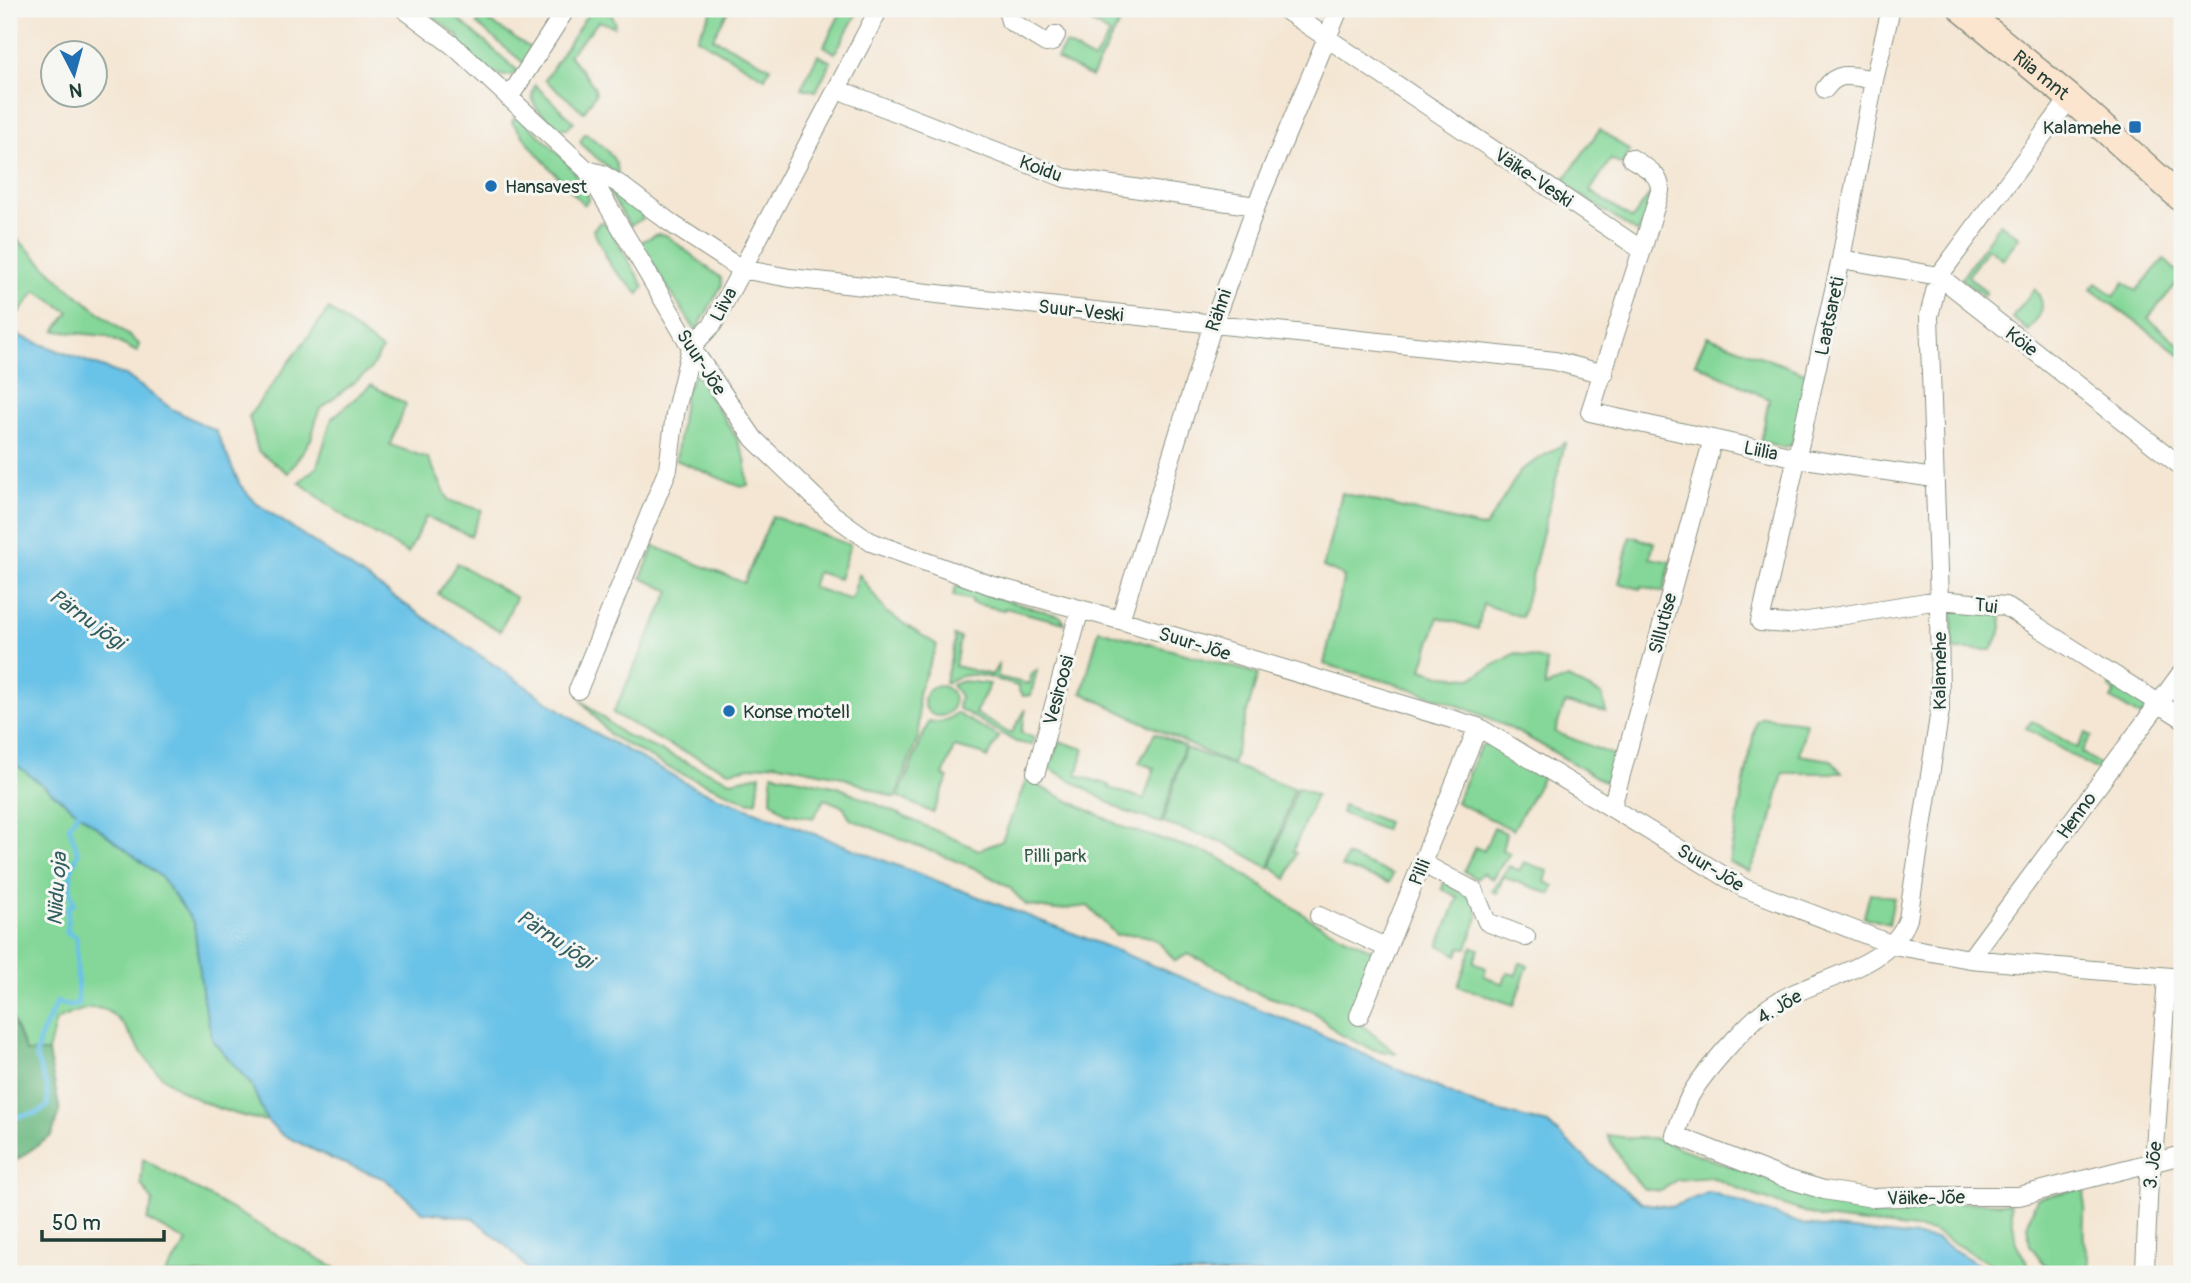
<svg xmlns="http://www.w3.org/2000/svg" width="2191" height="1283" font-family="Pangolin,sans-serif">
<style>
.green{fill:#84d798;stroke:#528a66;stroke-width:2}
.forest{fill:#6bb880;stroke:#457a5a;stroke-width:2}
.water{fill:#69c2e7;stroke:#44808e;stroke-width:2}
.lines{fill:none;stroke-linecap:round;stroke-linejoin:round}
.stream{stroke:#69c2e7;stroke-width:5}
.minor-casing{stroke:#8a9284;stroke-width:20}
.secondary-casing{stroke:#8a9284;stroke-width:29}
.minor{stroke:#fff;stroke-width:18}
.secondary{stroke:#fce5cf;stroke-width:26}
.poi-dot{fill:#1f6fb2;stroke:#f6f6f2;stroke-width:2.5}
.labels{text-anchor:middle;stroke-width:6;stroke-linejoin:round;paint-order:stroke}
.street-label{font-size:19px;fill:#1f3d34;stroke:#f6f6f2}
.poi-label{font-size:19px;fill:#1f3d34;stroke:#f6f6f2;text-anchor:start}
.park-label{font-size:19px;fill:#335c48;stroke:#f6f6f2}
.water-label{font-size:21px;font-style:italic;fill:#325e61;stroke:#f6f6f2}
</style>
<rect width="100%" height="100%" fill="#f6f6f2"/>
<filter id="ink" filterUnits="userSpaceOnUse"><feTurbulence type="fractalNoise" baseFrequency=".0143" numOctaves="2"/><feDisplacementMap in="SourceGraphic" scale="14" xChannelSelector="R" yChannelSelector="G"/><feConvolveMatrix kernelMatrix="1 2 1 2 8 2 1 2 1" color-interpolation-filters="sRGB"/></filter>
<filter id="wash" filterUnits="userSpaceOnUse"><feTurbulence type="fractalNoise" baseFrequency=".00686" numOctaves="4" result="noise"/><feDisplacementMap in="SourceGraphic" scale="28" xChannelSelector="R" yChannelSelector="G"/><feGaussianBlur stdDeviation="1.57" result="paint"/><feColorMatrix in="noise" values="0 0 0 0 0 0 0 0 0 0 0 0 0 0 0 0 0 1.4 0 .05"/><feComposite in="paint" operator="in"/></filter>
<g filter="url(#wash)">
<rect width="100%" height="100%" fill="#f4e6d3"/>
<path class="green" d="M 424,9 L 447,9 L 519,72 C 498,86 475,59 458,47 L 459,37 Z
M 486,9 L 496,9 L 489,21 L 535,51 L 526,65 L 477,24 Z
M 591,9 L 613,9 L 611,13 L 615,23 L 614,27 L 599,21 L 569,55 L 594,86 L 596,93 L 584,112 L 545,80 Z
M 713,9 L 729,9 L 713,38 L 770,67 L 765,78 L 697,38 Z
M 835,9 L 848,9 L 857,13 L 835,53 L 824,46 L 841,12 Z
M 1107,9 L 1127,9 L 1091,77 L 1057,59 L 1065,44 L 1094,60 L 1110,34 L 1089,21 L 1092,12 L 1102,17 Z
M 818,55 L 831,62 L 816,91 L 801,88 Z
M 535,85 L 574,122 L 568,128 L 560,128 C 545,116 525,106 535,85 Z
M 516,115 C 539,134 581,171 589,199 L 584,205 L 539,156 L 512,122 Z
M 1600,129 L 1630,151 L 1621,165 L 1611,159 L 1590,191 L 1632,219 L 1653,190 L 1650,208 L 1638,233 L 1562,183 Z
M 585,133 C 599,143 619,156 618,175 L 587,150 L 580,142 Z
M 603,183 L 642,214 L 642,219 L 630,226 Z
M 600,222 L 607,224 L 644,287 L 639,294 L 612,268 L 593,230 Z
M 2000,223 L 2019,237 L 2003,259 L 1988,248 L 1968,276 L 1986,292 L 1984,296 L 1961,279 Z
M 9,231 L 65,285 L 139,344 L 137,352 L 106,336 L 55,331 L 69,312 L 36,291 L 20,312 L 9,288 Z
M 657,234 L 666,235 L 721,278 L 722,285 L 696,331 L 639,243 Z
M 2164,259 L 2182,277 L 2148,318 L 2182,347 L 2182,356 L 2091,289 L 2096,283 L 2114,296 L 2124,282 L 2136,291 Z
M 2034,289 C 2049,305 2040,316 2029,331 L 2012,318 Z
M 329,309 L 382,350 L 370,370 L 319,410 L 311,439 L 288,473 L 258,451 L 249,416 Z
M 1707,336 L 1807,374 L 1792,444 L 1785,448 L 1761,441 L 1769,399 L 1695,363 Z
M 695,373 L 736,437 L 745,458 L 748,485 L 741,487 L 676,460 L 685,392 Z
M 371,385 L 406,404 L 390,445 L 428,458 L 449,501 L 482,510 L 471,536 L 426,517 L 408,553 L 349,520 L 299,482 L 317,467 L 332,418 Z
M 1565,443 L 1522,617 L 1483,604 L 1478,629 L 1438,617 L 1422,669 L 1444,676 L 1471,678 L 1516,653 L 1547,661 L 1545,687 L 1568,678 L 1602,695 L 1606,712 L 1565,703 L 1555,732 L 1616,756 L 1608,784 C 1565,759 1523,732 1477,713 C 1427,692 1375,678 1324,664 L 1344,576 L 1323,567 L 1342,493 L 1485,528 L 1521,470 Z
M 772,516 L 850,545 L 839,579 L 817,572 L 812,587 L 851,600 L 859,574 L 886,612 L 937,645 L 918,693 L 919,735 L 895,798 L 839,776 L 775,763 L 729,771 L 667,744 L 613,713 L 670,591 L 641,578 L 654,546 L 744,583 Z
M 1630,536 L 1654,543 L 1650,558 L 1671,562 L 1663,592 L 1641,586 L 1640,589 L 1619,583 Z
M 457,563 L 516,598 L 500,631 L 438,594 Z
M 956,586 L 1060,616 L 1065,623 L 1005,608 L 1004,610 L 971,603 L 972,600 L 953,596 Z
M 1954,610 L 1996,613 L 2001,615 L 2002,628 L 1992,650 L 1953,650 L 1952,614 Z
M 1099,630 L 1258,674 L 1232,765 L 1082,693 Z
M 954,636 L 960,638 L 955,666 L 992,675 L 998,665 L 998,677 L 1029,684 L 1032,673 L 1037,670 L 1031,695 L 1023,696 L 1018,690 L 1018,686 C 996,680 967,666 947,683 L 945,682 L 955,641 Z
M 963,681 L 990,684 L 975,713 L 1011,734 L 1026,709 L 1021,733 L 1034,737 L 1032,745 L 1016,742 L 958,708 L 960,696 L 952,685 Z
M 2112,682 L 2144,703 L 2146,708 L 2141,717 L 2111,699 L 2115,692 L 2109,687 Z
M924 701a15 15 0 1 1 30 0a15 15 0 1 1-30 0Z
M 580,699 L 623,734 L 697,767 L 731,781 L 760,775 L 757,801 L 749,802 L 675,771 L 611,736 Z
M 956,713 L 999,737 L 987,758 L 982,754 L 954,747 L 943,776 L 948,778 L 933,813 L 898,797 L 929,721 C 940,724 948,721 956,713 Z
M 1762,717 L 1806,722 L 1799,755 L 1831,760 L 1842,773 L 1783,773 L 1770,827 L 1749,872 L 1729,862 L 1756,721 Z
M 2032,721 L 2077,748 L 2086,733 L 2092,736 L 2081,752 L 2103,767 L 2100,772 L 2026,728 Z
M 1155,733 L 1184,746 L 1161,823 L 1124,811 L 1046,766 L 1048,757 L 1054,758 L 1059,741 L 1084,749 L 1077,775 L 1109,785 L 1109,788 L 1144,799 L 1154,768 L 1139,763 Z
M 1487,743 L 1543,777 L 1513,830 L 1456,802 L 1480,747 Z
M 1185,748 L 1294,788 L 1269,868 L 1225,843 L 1163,823 Z
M 9,759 L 161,877 L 194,923 L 203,998 L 213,1041 L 251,1084 L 267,1121 C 225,1114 175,1096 148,1061 C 135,1045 127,1022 107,1011 C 92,1002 70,1015 56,1020 L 48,1052 L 26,1052 L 9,1012 Z
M 772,773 L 838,787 L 979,850 L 1002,841 L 1027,778 L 1036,785 L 1125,828 L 1217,856 L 1318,924 L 1376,952 L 1351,1016 L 1397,1054 L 1371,1049 L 1339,1034 L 1314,1012 L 1249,990 L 1225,971 L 1188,954 L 1175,961 C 1155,935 1149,933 1116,935 L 1088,906 L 1055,910 L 1026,905 L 1009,887 L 974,868 L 850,819 L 844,807 L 825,799 L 813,818 L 785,813 L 771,800 Z
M 1297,787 L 1316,795 L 1293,851 L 1296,853 L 1287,879 L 1271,867 Z
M 1343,805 L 1387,822 L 1384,830 L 1341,813 Z
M 1494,827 L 1506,833 L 1502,850 L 1510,853 L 1492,879 L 1482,873 L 1477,879 L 1464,871 L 1475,847 L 1484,851 Z
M 1346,856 L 1393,874 L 1389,883 L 1342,867 Z
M 1524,862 L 1548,871 L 1545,882 L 1554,886 L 1551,894 L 1503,877 L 1497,893 L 1492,891 L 1509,866 L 1520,871 Z
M 1444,882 L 1474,900 L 1478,917 L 1467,948 L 1460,947 L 1457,955 L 1439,945 L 1458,897 L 1442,889 Z
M 1870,893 L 1894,897 L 1889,924 L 1864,917 Z
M 1472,947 L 1479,949 L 1474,962 L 1486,968 L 1484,976 L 1503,984 L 1507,973 L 1516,975 L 1520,963 L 1528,965 L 1514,1005 L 1458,986 Z
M 1607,1135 L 1629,1138 L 1653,1138 L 1721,1163 L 1841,1202 L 2010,1203 L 2016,1243 L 2029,1267 L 2047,1274 L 2009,1274 L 1932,1231 L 1823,1218 L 1753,1195 L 1711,1177 L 1676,1180 L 1661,1191 L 1644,1189 L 1627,1170 Z
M 143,1159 L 346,1274 L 165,1274 L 187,1242 L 147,1220 L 153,1202 L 141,1184 Z
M 2084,1188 C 2086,1205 2082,1226 2084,1241 C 2086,1254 2092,1261 2088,1274 L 2075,1274 L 2045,1265 L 2030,1245 L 2027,1226 L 2037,1198 Z"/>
<path class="forest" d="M 9,1012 L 26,1052 L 48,1052 L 60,1111 L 51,1136 L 9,1165 Z"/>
<path class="water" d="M 9,332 L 128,377 L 172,409 L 216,431 L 240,485 L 256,503 L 593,732 L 695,788 L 1083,937 L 1313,1031 L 1478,1106 L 1548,1124 L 1595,1167 L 1642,1203 L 1672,1207 L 1710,1192 L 1805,1225 L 1936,1239 L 1994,1274 L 532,1274 L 510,1249 L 473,1218 L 423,1212 L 385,1179 L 332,1159 L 281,1134 L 267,1121 L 251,1084 L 213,1041 L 203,998 L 194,923 L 161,877 L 9,759 Z"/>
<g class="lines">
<path class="stream" d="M 9,1118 L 37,1113 L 48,1106 L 47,1087 L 36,1057 L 39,1041 L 57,1002 L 69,1006 L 78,1005 L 76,937 L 67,932 L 68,907 L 74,904 L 70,888 L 71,871 L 78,853 L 69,826 L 80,810"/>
</g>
</g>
<g filter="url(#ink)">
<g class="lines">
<defs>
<path id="minor" d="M 404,9 L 455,47 L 587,170 L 691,347 L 754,439 L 832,514 L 871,542 L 990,585 L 1120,620 L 1478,727 L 1744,888 L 1893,945 L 1970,959 L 2182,978
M 1011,9 L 1008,13 L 1010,21 L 1046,43 L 1052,42 L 1056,35
M 1284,9 L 1642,250 L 1590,412 L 1798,458 L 1934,478
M 1891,9 L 1874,80 L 1841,259 L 1760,622 L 1789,624 L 1939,600 L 2005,606 L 2182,718
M 837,89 L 1065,178 L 1256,206
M 1825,89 C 1839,69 1854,77 1874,80
M 509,98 L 566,9
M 2070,98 L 1939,276 L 1929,316 L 1939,600 L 1940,710 L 1908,919 C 1887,973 1811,977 1768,1008 C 1748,1022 1702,1074 1690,1096 C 1684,1108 1680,1123 1675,1135 L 1781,1177 L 1824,1190 L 1873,1198 L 1928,1196 L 2019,1196 L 2182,1155
M 1631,158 C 1644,167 1661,173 1660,191 L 1642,250
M 587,170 L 602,174 L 619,184 L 672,224 L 741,269 L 790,278 L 1555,361 L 1604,374
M 1841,259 L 1939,276 L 2182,467
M 1120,620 L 1213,324 L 1256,206 L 1339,9
M 578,690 L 668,469 L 675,414 L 691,347 L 713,324 L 879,9
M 1036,772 L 1080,609
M 1612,807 L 1713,439
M 1422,863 L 1474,891 L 1487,922 L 1526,937
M 1319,916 L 1387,948
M 1970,959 L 2182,672
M 1359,1016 L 1478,727
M 2145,1269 L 2149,1177 L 2154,1162 L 2167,977"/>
<g id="secondary">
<path id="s1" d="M 1962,9 L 2070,98 L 2182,199"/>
</g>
</defs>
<use href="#minor" class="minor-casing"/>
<use href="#secondary" class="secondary-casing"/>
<use href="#minor" class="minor"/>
<use href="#secondary" class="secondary"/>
</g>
</g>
<g class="poi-dot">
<rect x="2128" y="120" width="14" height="14" rx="3.5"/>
<circle cx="491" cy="186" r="7"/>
<circle cx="729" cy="711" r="7"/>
</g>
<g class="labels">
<g class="street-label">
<text dy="7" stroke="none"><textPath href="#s1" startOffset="103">Riia mnt</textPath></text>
<text transform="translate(1041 168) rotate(20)" y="7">Koidu</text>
<text transform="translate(1534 177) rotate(34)" y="7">Väike-Veski</text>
<text transform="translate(723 304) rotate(-62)" y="7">Liiva</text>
<text transform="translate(1081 310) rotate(6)" y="7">Suur-Veski</text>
<text transform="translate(1218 310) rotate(-71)" y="7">Rähni</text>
<text transform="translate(1829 316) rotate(-78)" y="7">Laatsareti</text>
<text transform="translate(2022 341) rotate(38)" y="7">Köie</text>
<text transform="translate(702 362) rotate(57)" y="7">Suur-Jõe</text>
<text transform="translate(1761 450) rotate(12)" y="7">Liilia</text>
<text transform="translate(1986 605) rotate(7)" y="7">Tui</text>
<text transform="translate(1662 623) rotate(-75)" y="7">Sillutise</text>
<text transform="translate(1195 643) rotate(17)" y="7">Suur-Jõe</text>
<text transform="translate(1939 671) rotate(-90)" y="7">Kalamehe</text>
<text transform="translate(1058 690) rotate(-75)" y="7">Vesiroosi</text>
<text transform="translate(2076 815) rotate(-54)" y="7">Henno</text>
<text transform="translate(1711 867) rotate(31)" y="7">Suur-Jõe</text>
<text transform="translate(1419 872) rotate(-68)" y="7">Pilli</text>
<text transform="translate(1779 1006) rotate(-31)" y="7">4. Jõe</text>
<text transform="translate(2152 1165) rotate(-83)" y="7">3. Jõe</text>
<text transform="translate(1926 1197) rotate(-1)" y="7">Väike-Jõe</text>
</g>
<g class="poi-label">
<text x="2121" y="134" text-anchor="end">Kalamehe</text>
<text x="505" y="193">Hansavest</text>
<text x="743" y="718">Konse motell</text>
</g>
<g class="park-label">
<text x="1055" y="862">Pilli park</text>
</g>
<g class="water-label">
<text transform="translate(87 619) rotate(36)" y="7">Pärnu jõgi</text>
<text transform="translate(57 889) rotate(-86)" y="7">Niidu oja</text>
<text transform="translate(555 939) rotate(34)" y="7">Pärnu jõgi</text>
</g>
</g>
<rect width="2191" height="1283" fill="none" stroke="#f6f6f2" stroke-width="35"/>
<g transform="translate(74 74) rotate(174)"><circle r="33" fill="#f6f6f2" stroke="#a0aca6" stroke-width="2"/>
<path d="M0-5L12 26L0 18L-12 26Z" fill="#1f6fb2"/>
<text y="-10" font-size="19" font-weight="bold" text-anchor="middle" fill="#1f3d34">N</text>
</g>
<path d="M42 1230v10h122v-10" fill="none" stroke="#1f3d34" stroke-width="3.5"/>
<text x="52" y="1230" font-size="21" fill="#1f3d34" stroke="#f6f6f2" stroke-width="5" paint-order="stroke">50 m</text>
</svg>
